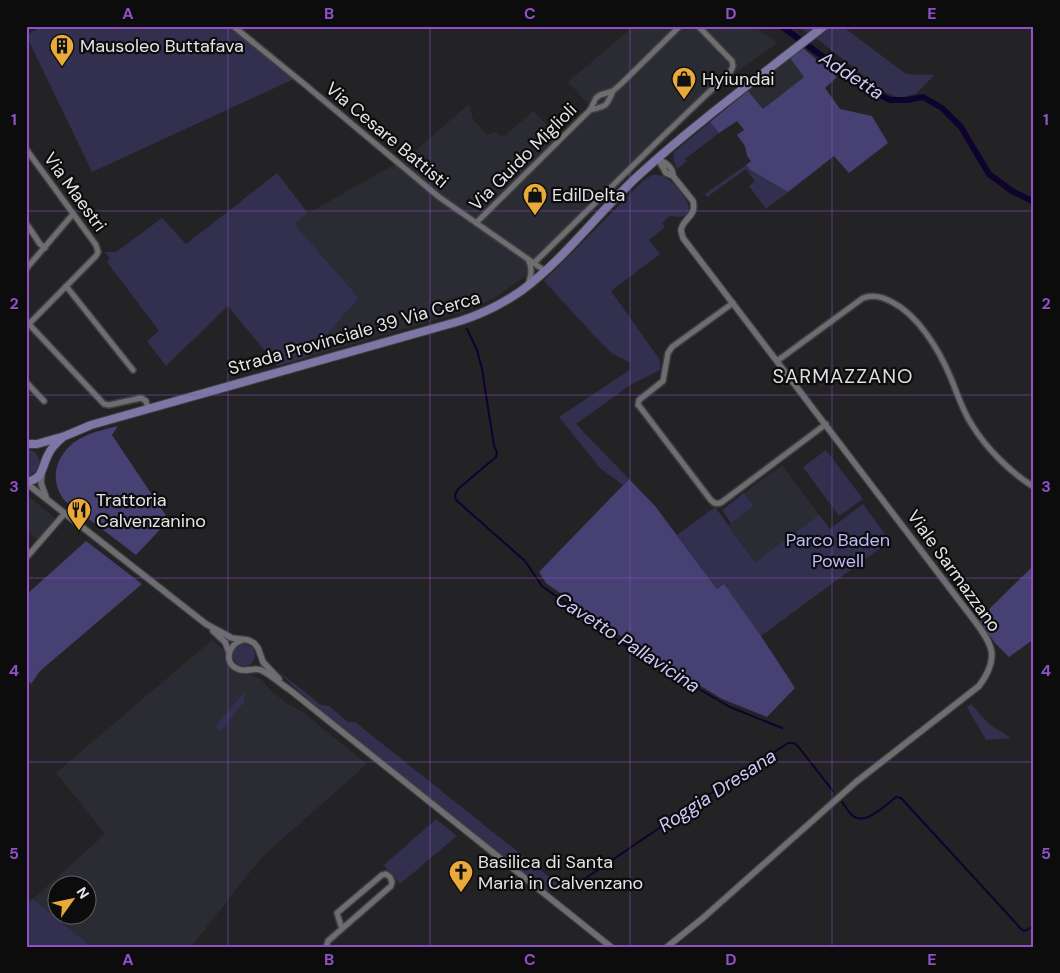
<svg xmlns="http://www.w3.org/2000/svg" width="1060" height="973" font-family="'DM Sans',sans-serif">
<style>
.built{fill:#2b2b33;fill-rule:evenodd}
.green{fill:#322f4f}
.forest{fill:#464073}
.lines{fill:none;stroke-linecap:round;stroke-linejoin:round}
.stream{stroke:#0e022e;stroke-width:2}
.canal{stroke:#0e022e;stroke-width:6}
.minor-casing{stroke:#404042;stroke-width:8}
.tertiary-casing{stroke:#404042;stroke-width:8}
.primary-casing{stroke:#404042;stroke-width:10}
.minor{stroke:#6e6e71;stroke-width:5}
.tertiary{stroke:#6e6e71;stroke-width:5.5}
.primary{stroke:#7c77a5;stroke-width:8}
.grid{fill:none;stroke:#9051c7;stroke-width:1;stroke-opacity:0.55}
.labels{text-anchor:middle;stroke-width:4.5;stroke-linejoin:round;paint-order:stroke}
.poi-label{font-size:18px;fill:#e4e4e6;stroke:#0c0c0d;text-anchor:start}
.street-label{font-size:18px;fill:#e4e4e6;stroke:#0c0c0d}
.park-label{font-size:18px;fill:#beb9fb;stroke:#0c0c0d}
.water-label{font-size:19px;font-style:italic;fill:#cbc8f9;stroke:#0c0c0d}
.quarter-label{font-size:20px;letter-spacing:1px;fill:#dedee2;stroke:#0c0c0d}
.neatline{fill:none;stroke:#9051c7;stroke-width:2}
.grid-label{font-size:16px;text-anchor:middle;font-weight:bold;fill:#9051c7}
</style>
<rect width="100%" height="100%" fill="#232325"/>
<path class="built" d="M 634,26 L 753,26 L 778,43 L 741,69 L 693,113 L 526,276 L 493,299 L 461,312 L 306,358 L 359,298 L 293,224 L 308,213 L 408,157 L 469,104 L 473,119 L 487,135 L 495,132 L 501,136 L 507,134 L 533,111 L 559,137 L 590,106 L 568,82 Z
M 790,58 L 804,77 L 763,109 L 748,91 Z
M 782,465 L 819,515 L 755,562 L 728,525 L 754,506 L 744,493 Z
M 26,494 L 56,519 L 38,541 L 26,531 Z
M 212,640 L 226,652 L 227,662 L 231,668 L 239,674 L 250,675 L 261,679 L 270,690 L 286,703 L 304,713 L 367,764 L 262,857 L 194,943 L 195,947 L 92,947 L 33,899 L 105,834 L 56,773 ZM 58,886 L 88,886 L 88,916 L 58,916 Z"/>
<path class="green" d="M 43,26 L 228,26 L 294,79 L 92,172 L 26,35 Z
M 797,26 L 842,26 L 906,74 L 934,75 L 916,94 L 899,98 L 884,92 L 820,41 Z
M 710,122 L 719,133 L 685,159 L 687,161 L 677,169 L 673,159 L 674,152 Z
M 746,165 L 750,170 L 788,192 L 766,209 L 749,186 L 755,181 L 746,169 L 707,197 L 705,194 Z
M 277,173 L 308,213 L 294,224 L 359,298 L 306,358 L 277,366 L 228,306 L 166,366 L 147,341 L 159,331 L 107,262 L 110,259 L 105,252 L 116,252 L 162,218 L 186,244 Z
M 652,175 C 669,173 678,189 687,201 C 693,217 682,218 670,216 L 662,223 L 665,227 L 649,240 L 660,254 L 611,291 L 660,360 L 660,370 L 630,385 L 576,424 L 629,479 L 623,485 L 600,468 L 559,417 L 631,369 L 629,362 L 613,354 L 602,344 L 544,281 L 644,180 Z
M 26,448 C 44,453 44,472 26,477 Z
M 826,450 L 863,499 L 839,516 L 803,467 Z
M 744,493 L 754,506 L 731,523 L 722,510 Z
M 863,504 L 890,541 L 761,636 L 724,585 L 717,589 L 677,535 L 715,507 L 755,562 L 819,515 L 830,529 Z
M233 655a11 11 0 1 1 22 0a11 11 0 1 1-22 0Z
M 276,669 L 321,705 L 329,706 L 348,722 L 355,722 L 558,884 L 546,891 L 359,743 L 295,688 Z
M 243,693 L 245,693 L 244,702 L 222,730 L 220,731 L 216,726 Z
M 971,704 L 983,718 L 992,726 L 1011,738 L 986,740 L 967,707 Z
M 436,819 L 457,836 L 400,884 L 384,865 Z
M 33,899 L 92,947 L 26,947 L 26,903 Z"/>
<path class="forest" d="M 803,48 L 837,77 L 825,88 L 840,109 L 872,116 L 888,143 L 849,173 L 834,156 L 788,192 L 750,170 L 746,165 L 751,161 L 747,156 L 745,146 L 737,135 L 744,130 L 737,121 L 719,133 L 710,122 L 748,91 L 763,109 L 804,77 L 790,58 Z
M 118,426 L 112,435 L 169,520 L 136,555 L 65,501 C 47,479 57,451 81,438 C 92,432 106,429 118,426 Z
M 629,479 L 655,506 L 717,589 L 724,584 L 761,636 L 795,688 L 767,717 L 722,699 L 632,644 L 546,583 L 539,572 Z
M 86,541 L 142,584 L 40,671 L 31,684 L 26,678 L 26,595 Z
M 1034,565 L 1034,639 L 1009,657 L 995,643 L 978,620 Z"/>
<g class="lines">
<path class="stream" d="M 467,329 L 477,350 L 482,369 L 494,446 L 497,452 L 496,457 L 458,489 L 455,495 L 456,500 L 525,561 L 542,586 L 606,632 L 630,649 L 730,707 L 782,728
M 842,802 C 845,806 848,811 852,815 C 864,827 886,805 896,797 L 901,798 L 1014,921 C 1023,931 1022,935 1034,925
M 565,891 L 577,884 L 690,807 L 788,743 L 793,743 L 797,745 L 833,791"/>
<path class="canal" d="M 781,26 L 866,88 L 890,100 L 907,100 L 923,97 L 942,108 L 961,127 L 974,149 L 989,174 L 1012,191 L 1034,202"/>
<defs>
<path id="minor" d="M 233,26 L 303,83 L 439,197 L 545,271
M 590,110 C 607,106 606,107 613,91
M 26,149 L 96,245 L 98,252 L 96,256 L 26,327
M 26,223 L 40,244 L 45,248
M 476,223 L 590,110 L 596,98 L 600,95 L 613,91 L 622,83 L 680,26
M 534,263 L 661,138 L 731,71 L 733,66 L 732,61 L 698,26
M 26,269 L 73,214
M 528,285 C 531,275 533,269 528,259
M 66,286 L 133,370
M 733,303 L 672,347 L 668,353 L 663,381 L 639,400 L 638,405 L 640,407 L 710,499 C 713,503 717,505 722,502 L 826,424
M 26,321 L 104,404 L 109,405 L 141,398 L 146,401 L 148,409
M 777,361 L 863,298 C 873,294 883,297 892,302 C 918,315 939,350 950,376 C 957,392 962,410 972,425 C 986,448 1011,473 1034,487
M 26,382 L 44,401
M 26,558 L 65,513
M 326,947 L 328,941 L 391,886 L 392,882 L 390,877 L 386,874 L 382,875 L 337,913 L 342,929"/>
<path id="tertiary" d="M 658,159 L 666,173 L 673,176 L 693,201 C 697,217 683,218 681,230 C 681,232 683,237 683,238 L 974,620 C 993,645 1000,658 979,686 L 856,782 L 703,918 L 667,947
M 658,159 C 666,163 673,167 673,176
M 42,472 L 41,483 L 46,497
M 26,483 L 206,624 L 232,638 L 248,640 L 254,643 L 258,648 L 263,662 L 279,679
M 213,631 L 225,642 L 229,652
M 242,640 C 228,645 223,663 238,669 C 246,673 253,667 261,670 C 271,675 281,684 290,690 L 611,947"/>
<path id="primary" d="M 30,444 L 37,444 L 65,436 L 91,425 L 460,321 C 482,314 502,304 521,291 C 566,258 599,211 640,174 C 698,121 762,75 824,26
M 26,482 C 44,479 41,468 48,455 C 51,448 57,442 63,437"/>
</defs>
<use href="#minor" class="minor-casing"/>
<use href="#tertiary" class="tertiary-casing"/>
<use href="#primary" class="primary-casing"/>
<use href="#minor" class="minor"/>
<use href="#tertiary" class="tertiary"/>
<use href="#primary" class="primary"/>
</g>
<path class="grid" d="M 228,26 L 228,947M 430,26 L 430,947M 630,26 L 630,947M 832,26 L 832,947M 26,211 L 1034,211M 26,395 L 1034,395M 26,578 L 1034,578M 26,762 L 1034,762"/>
<defs>
<symbol id="building-pin" viewBox="-11 -11 22 30"><path d="M0 17L-7.5 6A9.5 9.5 0 1 1 7.5 6Z" fill="#eaaa39" stroke="#0c0c0d"/><path d="M-4-6H4V6H1V3H-1V6H-4ZM-2.5-4.3h1.7v1.8h-1.7ZM.8-4.3h1.7v1.8H.8ZM-2.5-1h1.7V.8h-1.7ZM.8-1h1.7V.8H.8Z" fill="#111"/></symbol>
<symbol id="shop-pin" viewBox="-11 -11 22 30"><path d="M0 17L-7.5 6A9.5 9.5 0 1 1 7.5 6Z" fill="#eaaa39" stroke="#0c0c0d"/><path d="M-5-2.5h2.3a2.7 3.5 0 0 1 5.4 0H5L5.5 6h-11ZM-1.5-2.5h3a1.5 2.3 0 0 0-3 0Z" fill="#111"/></symbol>
<symbol id="restaurant-pin" viewBox="-11 -11 22 30"><path d="M0 17L-7.5 6A9.5 9.5 0 1 1 7.5 6Z" fill="#eaaa39" stroke="#0c0c0d"/><path d="M-5-6h1v4h1v-4h1v4h1v-4h1v5L-1.5 .5V6h-2V.5L-5-1ZM5-6V6H3V1.5H1.5Q1.5-4 5-6Z" fill="#111"/></symbol>
<symbol id="church-pin" viewBox="-11 -11 22 30"><path d="M0 17L-7.5 6A9.5 9.5 0 1 1 7.5 6Z" fill="#eaaa39" stroke="#0c0c0d"/><path d="M-1.2-6h2.4v3.5h3.3v2.4h-3.3V6h-2.4V-.1h-3.3v-2.4h3.3Z" fill="#111"/></symbol>
</defs>
<g fill-rule="evenodd">
<use href="#building-pin" x="48" y="32" width="28" height="38"/>
<use href="#shop-pin" x="670" y="65" width="28" height="38"/>
<use href="#shop-pin" x="521" y="181" width="28" height="38"/>
<use href="#restaurant-pin" x="65" y="496" width="28" height="38"/>
<use href="#church-pin" x="447" y="858" width="28" height="38"/>
</g>
<g class="labels">
<g class="poi-label">
<text x="80" y="52">Mausoleo Buttafava</text>
<text x="702" y="85">Hyiundai</text>
<text x="552" y="201">EdilDelta</text>
<text x="96" y="506">Trattoria<tspan x="96" dy="21">Calvenzanino</tspan></text>
<text x="478" y="868">Basilica di Santa<tspan x="478" dy="21">Maria in Calvenzano</tspan></text>
</g>
<g class="street-label">
<text transform="translate(387 135) rotate(40)" y="6">Via Cesare Battisti</text>
<text transform="translate(523 157) rotate(-45)" y="6">Via Guido Miglioli</text>
<text transform="translate(75 192) rotate(54)" y="6">Via Maestri</text>
<text transform="translate(354 333) rotate(-16)" y="6">Strada Provinciale 39 Via Cerca</text>
<text transform="translate(954 571) rotate(54)" y="6">Viale Sarmazzano</text>
</g>
<g class="park-label">
<text x="838" y="546">Parco Baden<tspan x="838" dy="21">Powell</tspan></text>
</g>
<g class="water-label">
<text transform="translate(852 75) rotate(33)" y="7">Addetta</text>
<text transform="translate(628 642) rotate(33)" y="7">Cavetto Pallavicina</text>
<text transform="translate(717 790) rotate(-33)" y="7">Roggia Dresana</text>
</g>
<g class="quarter-label">
<text x="843" y="383">SARMAZZANO</text>
</g>
</g>
<rect width="1060" height="973" fill="none" stroke="#0c0c0d" stroke-width="55"/>
<g transform="translate(72 900) rotate(57)"><circle r="24" fill="#0c0c0d" stroke="#626264"/>
<path d="M0-4L9 19L0 12L-9 19Z" fill="#eaaa39"/>
<text y="-8" font-size="14" font-weight="bold" text-anchor="middle" fill="#e4e4e6">N</text>
</g>
<rect x="28" y="28" width="1004" height="918" class="neatline"/>
<g class="grid-label">
<text x="128" y="19">A</text>
<text x="329" y="19">B</text>
<text x="530" y="19">C</text>
<text x="731" y="19">D</text>
<text x="932" y="19">E</text>
<text x="14" y="125">1</text>
<text x="1046" y="125">1</text>
<text x="14" y="309">2</text>
<text x="1046" y="309">2</text>
<text x="14" y="492">3</text>
<text x="1046" y="492">3</text>
<text x="14" y="676">4</text>
<text x="1046" y="676">4</text>
<text x="14" y="859">5</text>
<text x="1046" y="859">5</text>
<text x="128" y="965">A</text>
<text x="329" y="965">B</text>
<text x="530" y="965">C</text>
<text x="731" y="965">D</text>
<text x="932" y="965">E</text>
</g>
</svg>
